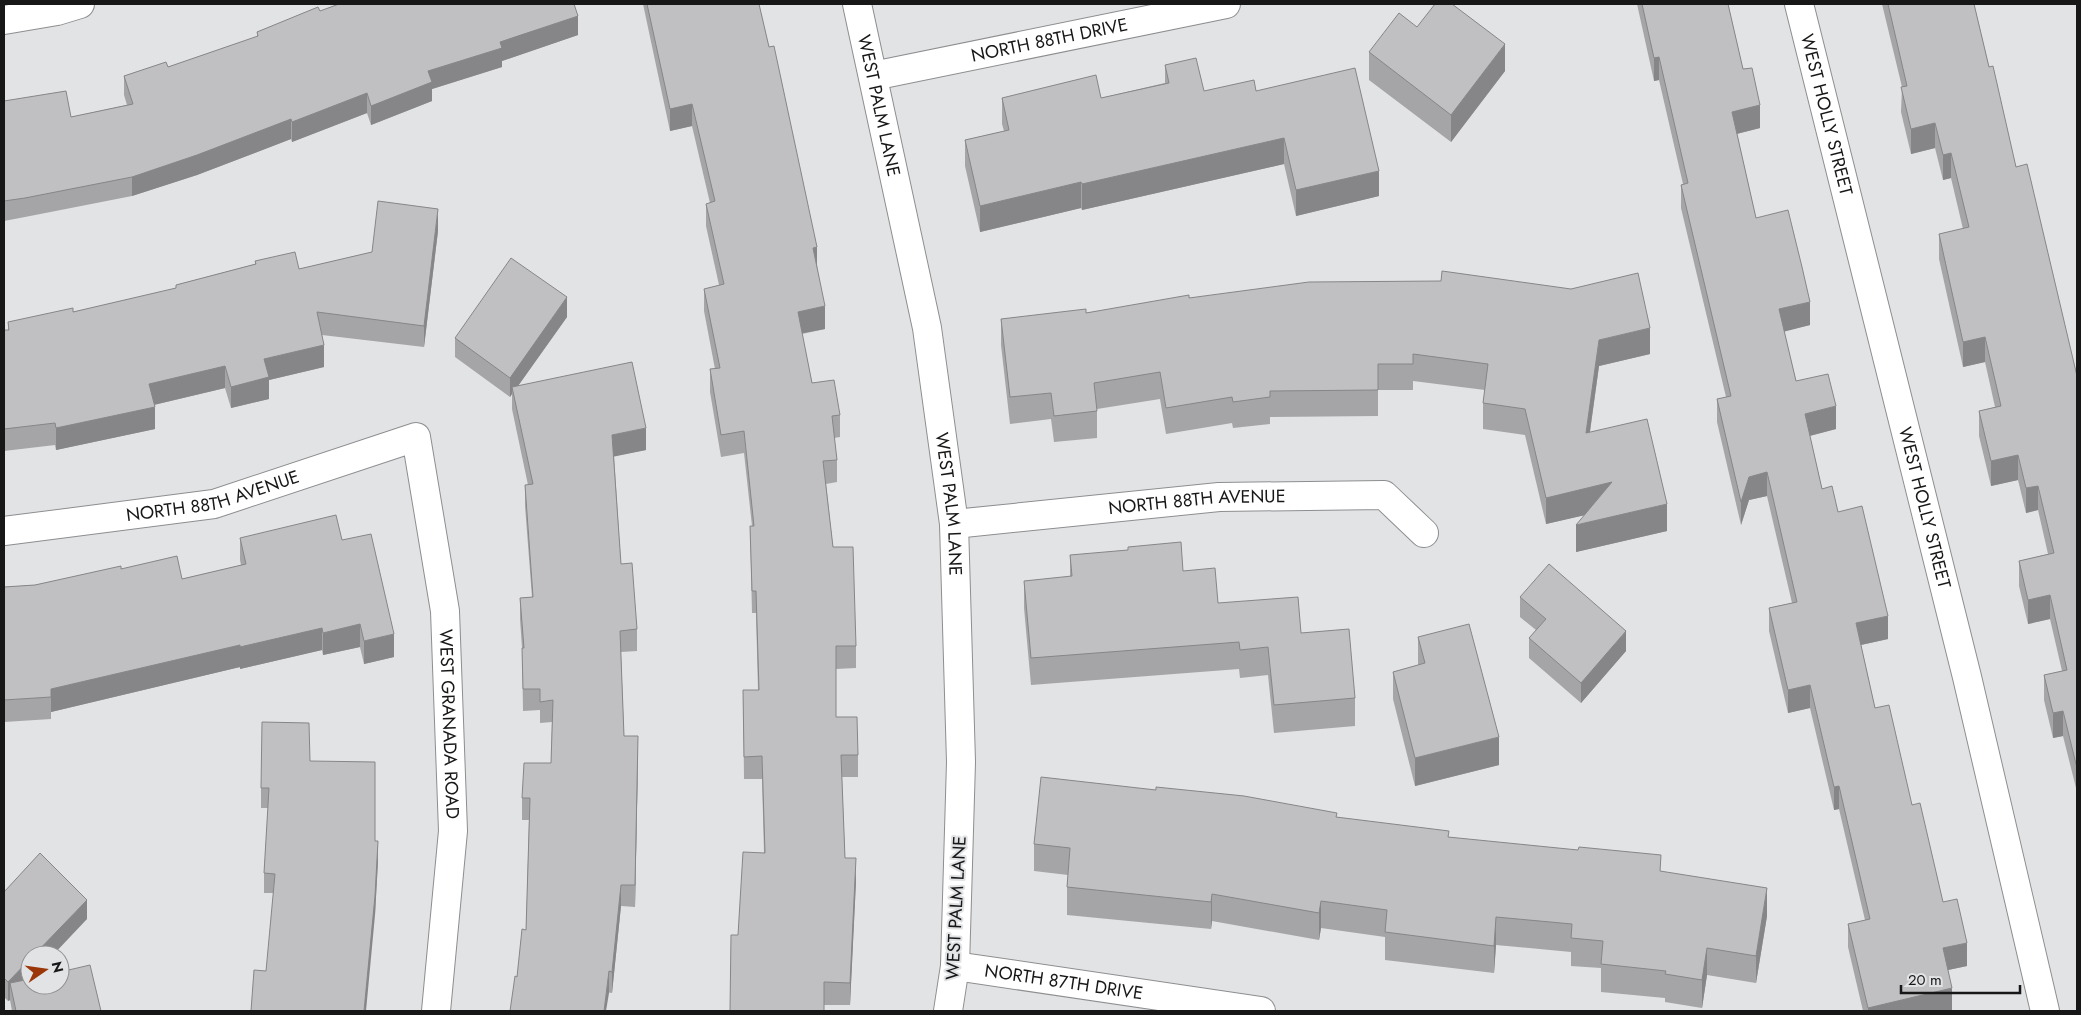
<svg xmlns="http://www.w3.org/2000/svg" width="2081" height="1015" font-family="Jost,sans-serif">
<style>
.lines{fill:none;stroke-linecap:round;stroke-linejoin:round}
.minor-casing{stroke:#8d8e90;stroke-width:30}
.minor{stroke:#fff;stroke-width:28}
.wall{fill:#a5a5a7}
.shaded-wall{fill:#868688}
.building{fill:#c0c0c2;stroke:#868688}
.labels{text-anchor:middle;stroke-width:4;stroke-linejoin:round;paint-order:stroke}
.street-label{font-size:18px;fill:#171718;stroke:#e2e3e5}
</style>
<rect width="100%" height="100%" fill="#e2e3e5"/>
<g class="lines">
<defs>
<g id="minor">
<path id="s1" d="M 857,4 L 927,328 L 954,524 L 961,762 L 955,966 L 948,1011"/>
<path id="s2" d="M 1799,4 L 1967,677 L 2045,1011"/>
<path d="M 4,20 L 57,11 L 80,4"/>
<path id="s3" d="M 873,76 L 1226,4"/>
<path id="s4" d="M 954,524 L 1219,497 L 1384,495 L 1424,533"/>
<path id="s5" d="M 4,531 L 214,504 L 416,437 L 445,611 L 453,831 L 436,1011"/>
<path id="s6" d="M 955,966 L 1261,1011"/>
</g>
</defs>
<use href="#minor" class="minor-casing"/>
<use href="#minor" class="minor"/>
</g>
<path class="wall" d="M 643,4 L 759,4 L 817,265 L 825,329 L 802,334 L 812,383 L 840,415 L 840,437 L 834,438 L 837,460 L 837,482 L 826,484 L 833,547 L 856,646 L 856,668 L 836,669 L 836,717 L 858,755 L 858,777 L 842,777 L 845,858 L 856,881 L 850,1005 L 824,1005 L 738,935 L 764,853 L 762,779 L 744,779 L 743,690 L 758,690 L 756,613 L 752,613 L 750,526 L 752,526 L 744,453 L 721,457 L 710,392 L 710,369 L 715,369 L 704,311 L 704,289 L 719,285 L 706,226 L 706,204 L 710,203 L 692,126 L 670,131 Z
M 1637,4 L 1728,4 L 1743,69 L 1760,128 L 1737,134 L 1756,218 L 1810,325 L 1784,331 L 1796,381 L 1836,429 L 1810,436 L 1822,489 L 1838,512 L 1888,639 L 1861,645 L 1875,708 L 1912,805 L 1943,902 L 1967,966 L 1948,970 L 1952,1011 L 1863,1011 L 1848,947 L 1848,924 L 1865,920 L 1839,809 L 1834,810 L 1810,708 L 1788,713 L 1769,631 L 1769,608 L 1792,603 L 1767,496 L 1749,500 L 1741,525 L 1717,422 L 1717,399 L 1726,397 L 1681,208 L 1681,185 L 1683,184 L 1659,80 L 1654,81 Z
M 1882,4 L 1974,4 L 1989,67 L 2016,167 L 2077,376 L 2077,792 L 2063,736 L 2053,738 L 2044,700 L 2044,675 L 2062,671 L 2050,619 L 2028,624 L 2019,586 L 2019,561 L 2048,554 L 2038,510 L 2026,513 L 2018,480 L 1991,486 L 1979,436 L 1979,411 L 1995,407 L 1985,362 L 1963,367 L 1939,259 L 1939,234 L 1963,229 L 1951,178 L 1943,180 L 1935,148 L 1911,154 L 1901,112 L 1902,87 Z
M 320,11 L 578,35 L 502,61 L 502,67 L 432,89 L 432,101 L 371,125 L 367,113 L 292,142 L 291,139 L 197,175 L 132,196 L 25,217 L 4,221 L 4,101 L 71,117 L 127,105 L 124,95 L 124,76 L 168,67 L 257,37 L 257,32 Z
M 1417,27 L 1505,71 L 1451,142 L 1369,80 L 1369,52 Z
M 1165,65 L 1204,91 L 1256,91 L 1379,196 L 1296,216 L 1284,164 L 1082,210 L 1081,208 L 980,232 L 965,166 L 965,140 L 1004,131 L 1002,124 L 1002,98 L 1101,98 L 1165,83 Z
M 438,231 L 424,347 L 322,335 L 324,367 L 269,380 L 269,399 L 231,408 L 225,388 L 154,405 L 155,429 L 56,450 L 55,445 L 4,451 L 4,330 L 8,330 L 8,322 L 73,312 L 176,289 L 176,285 L 255,264 L 255,261 L 299,269 L 372,252 Z
M 1189,298 L 1650,354 L 1599,366 L 1590,432 L 1667,531 L 1576,552 L 1584,515 L 1546,524 L 1525,435 L 1483,429 L 1483,403 L 1485,390 L 1413,381 L 1413,390 L 1378,390 L 1378,416 L 1270,417 L 1270,424 L 1233,428 L 1232,423 L 1166,434 L 1160,399 L 1097,409 L 1097,438 L 1054,442 L 1051,419 L 1010,424 L 1001,345 L 1001,319 L 1086,313 Z
M 567,317 L 518,386 L 646,450 L 614,456 L 621,564 L 637,629 L 637,651 L 621,652 L 624,736 L 638,758 L 635,907 L 621,906 L 612,993 L 517,977 L 526,930 L 529,820 L 522,820 L 522,798 L 551,763 L 552,722 L 540,723 L 540,710 L 523,711 L 522,648 L 520,619 L 520,598 L 532,597 L 525,506 L 525,485 L 528,485 L 512,409 L 512,394 L 510,397 L 455,357 L 455,338 Z
M 240,538 L 342,540 L 394,657 L 364,664 L 360,647 L 323,655 L 322,650 L 240,669 L 240,667 L 51,712 L 51,719 L 4,722 L 4,587 L 35,585 L 121,569 L 182,579 L 241,565 L 240,560 Z
M 1070,555 L 1183,571 L 1218,603 L 1301,633 L 1355,698 L 1355,726 L 1274,733 L 1268,675 L 1240,678 L 1239,669 L 1031,685 L 1024,608 L 1024,581 L 1070,577 Z
M 1520,597 L 1626,651 L 1581,703 L 1529,658 L 1529,638 L 1536,630 L 1520,617 Z
M 1418,637 L 1499,765 L 1415,786 L 1393,699 L 1393,672 L 1418,665 Z
M 310,761 L 375,841 L 378,861 L 375,915 L 273,893 L 264,893 L 264,873 L 268,808 L 261,808 L 261,788 Z
M 1337,817 L 1449,837 L 1661,871 L 1767,916 L 1756,983 L 1707,975 L 1702,1008 L 1665,1002 L 1665,998 L 1601,992 L 1601,968 L 1571,966 L 1571,952 L 1496,945 L 1494,973 L 1385,960 L 1385,937 L 1321,928 L 1319,940 L 1212,921 L 1211,929 L 1067,915 L 1067,887 L 1068,875 L 1034,871 L 1034,844 Z
M 4,892 L 87,919 L 30,955 L 30,985 L 101,1011 L 12,1011 L 10,1000 L 8,1001 L 4,997 Z"/>
<path class="shaded-wall" d="M 578,16 L 578,35 L 502,61 L 502,67 L 432,89 L 432,101 L 371,125 L 371,106 L 428,71 L 500,42 Z
M 1505,44 L 1505,71 L 1451,142 L 1451,115 Z
M 1659,57 L 1659,80 L 1654,81 L 1654,58 Z
M 367,93 L 367,113 L 292,142 L 292,122 Z
M 692,104 L 692,126 L 670,131 L 670,109 Z
M 1760,105 L 1760,128 L 1732,135 L 1732,112 Z
M 291,119 L 291,139 L 197,175 L 132,196 L 132,177 Z
M 1935,123 L 1935,148 L 1911,154 L 1911,129 Z
M 1284,138 L 1284,164 L 1082,210 L 1082,184 Z
M 1951,153 L 1951,178 L 1943,180 L 1943,155 Z
M 1379,171 L 1379,196 L 1296,216 L 1296,190 Z
M 1081,182 L 1081,208 L 980,232 L 980,206 Z
M 438,209 L 438,231 L 424,347 L 424,326 Z
M 817,247 L 817,270 L 813,248 Z
M 567,297 L 567,317 L 513,393 L 512,387 L 512,394 L 510,397 L 510,378 Z
M 1810,302 L 1810,325 L 1779,333 L 1779,309 Z
M 825,306 L 825,329 L 798,334 L 798,312 Z
M 1650,328 L 1650,354 L 1599,366 L 1586,459 L 1586,433 L 1599,340 Z
M 1985,337 L 1985,362 L 1963,367 L 1963,342 Z
M 324,345 L 324,367 L 269,380 L 269,399 L 231,408 L 231,387 L 264,359 Z
M 225,366 L 225,388 L 149,406 L 149,384 Z
M 1836,406 L 1836,429 L 1805,437 L 1805,414 Z
M 155,407 L 155,429 L 56,450 L 56,428 Z
M 646,428 L 646,450 L 612,457 L 612,435 Z
M 2018,455 L 2018,480 L 1991,486 L 1991,461 Z
M 1767,472 L 1767,496 L 1749,500 L 1741,525 L 1741,502 L 1749,477 Z
M 1612,482 L 1612,509 L 1546,524 L 1546,498 Z
M 2038,486 L 2038,510 L 2026,513 L 2026,488 Z
M 1667,504 L 1667,531 L 1576,552 L 1576,525 Z
M 2050,595 L 2050,619 L 2028,624 L 2028,600 Z
M 1888,616 L 1888,639 L 1856,646 L 1856,623 Z
M 360,624 L 360,647 L 323,655 L 323,633 Z
M 322,628 L 322,650 L 240,669 L 240,647 Z
M 1626,631 L 1626,651 L 1581,703 L 1581,683 Z
M 394,634 L 394,657 L 364,664 L 364,641 Z
M 240,645 L 240,667 L 51,712 L 51,689 Z
M 1810,685 L 1810,708 L 1788,713 L 1788,690 Z
M 2063,711 L 2063,736 L 2053,738 L 2053,713 Z
M 638,736 L 638,758 L 635,907 L 635,885 Z
M 1499,737 L 1499,765 L 1415,786 L 1415,758 Z
M 1839,786 L 1839,809 L 1834,810 L 1834,787 Z
M 378,841 L 378,861 L 375,915 L 366,1011 L 364,1011 Z
M 856,858 L 856,881 L 850,1005 L 850,983 Z
M 621,885 L 621,906 L 612,993 L 612,972 Z
M 1767,888 L 1767,916 L 1756,983 L 1756,956 Z
M 1212,894 L 1212,921 L 1211,929 L 1211,902 Z
M 87,900 L 87,919 L 53,955 L 34,955 Z
M 1321,901 L 1321,928 L 1319,940 L 1319,913 Z
M 1496,917 L 1496,945 L 1494,973 L 1494,946 Z
M 1967,943 L 1967,966 L 1943,971 L 1943,948 Z
M 1707,948 L 1707,975 L 1702,1008 L 1702,980 Z
M 30,959 L 30,979 L 10,983 L 10,1000 L 8,1001 L 8,982 Z
M 609,971 L 609,993 L 606,1011 L 604,1011 Z
M 1952,988 L 1952,1011 L 1868,1011 L 1868,1008 Z"/>
<path class="building" d="M 339,4 L 574,4 L 578,16 L 500,42 L 502,48 L 428,71 L 432,82 L 371,106 L 367,93 L 292,122 L 291,119 L 197,155 L 132,177 L 25,198 L 4,201 L 4,101 L 66,91 L 71,117 L 133,104 L 124,76 L 166,62 L 168,67 L 258,36 L 257,32 L 318,7 L 320,11 Z
M 647,4 L 759,4 L 769,47 L 774,46 L 817,247 L 813,248 L 825,306 L 798,312 L 812,383 L 834,380 L 840,415 L 832,416 L 837,460 L 823,461 L 833,547 L 853,547 L 856,646 L 836,646 L 836,717 L 857,717 L 858,755 L 841,755 L 845,858 L 856,858 L 850,983 L 824,982 L 824,1011 L 730,1011 L 731,935 L 738,935 L 743,852 L 765,853 L 762,756 L 744,757 L 743,690 L 759,690 L 756,591 L 752,591 L 750,526 L 754,526 L 744,431 L 721,435 L 710,369 L 720,368 L 704,289 L 724,284 L 706,204 L 715,201 L 692,104 L 670,109 Z
M 1435,4 L 1452,4 L 1505,44 L 1451,115 L 1369,52 L 1399,13 L 1417,27 Z
M 1642,4 L 1728,4 L 1743,69 L 1752,68 L 1760,105 L 1732,112 L 1756,218 L 1788,210 L 1802,267 L 1810,302 L 1779,309 L 1796,381 L 1828,374 L 1836,406 L 1805,414 L 1822,489 L 1832,486 L 1838,512 L 1862,506 L 1888,616 L 1856,623 L 1875,708 L 1889,705 L 1912,805 L 1920,803 L 1943,902 L 1957,899 L 1967,943 L 1943,948 L 1952,988 L 1868,1008 L 1848,924 L 1870,919 L 1839,786 L 1834,787 L 1810,685 L 1788,690 L 1769,608 L 1797,602 L 1767,472 L 1749,477 L 1741,502 L 1717,399 L 1731,396 L 1681,185 L 1688,183 L 1659,57 L 1654,58 Z
M 1888,4 L 1974,4 L 1989,67 L 1993,66 L 2016,167 L 2027,164 L 2077,376 L 2077,768 L 2063,711 L 2053,713 L 2044,675 L 2067,670 L 2050,595 L 2028,600 L 2019,561 L 2054,553 L 2038,486 L 2026,488 L 2018,455 L 1991,461 L 1979,411 L 2001,406 L 1985,337 L 1963,342 L 1939,234 L 1969,227 L 1951,153 L 1943,155 L 1935,123 L 1911,129 L 1901,87 L 1907,86 Z
M 1196,58 L 1204,91 L 1254,80 L 1256,91 L 1355,68 L 1379,171 L 1296,190 L 1284,138 L 1082,184 L 1081,182 L 980,206 L 965,140 L 1009,130 L 1002,98 L 1096,75 L 1101,98 L 1169,83 L 1165,65 Z
M 378,201 L 438,209 L 424,326 L 317,312 L 324,345 L 264,359 L 269,377 L 231,387 L 225,366 L 149,384 L 155,407 L 56,428 L 55,423 L 4,429 L 4,330 L 9,330 L 8,322 L 73,308 L 73,312 L 176,288 L 176,285 L 256,264 L 255,261 L 295,252 L 299,269 L 372,252 Z
M 511,258 L 567,297 L 510,378 L 455,338 Z
M 1442,271 L 1571,289 L 1638,273 L 1650,328 L 1599,340 L 1586,433 L 1647,419 L 1667,504 L 1576,525 L 1612,482 L 1546,498 L 1525,409 L 1483,403 L 1488,364 L 1413,354 L 1413,364 L 1378,364 L 1378,390 L 1270,391 L 1270,397 L 1233,402 L 1232,397 L 1166,408 L 1160,372 L 1094,383 L 1097,411 L 1054,416 L 1051,393 L 1010,397 L 1001,319 L 1086,309 L 1086,313 L 1189,295 L 1189,298 L 1309,282 L 1441,281 Z
M 632,362 L 646,428 L 612,435 L 621,564 L 632,563 L 637,629 L 620,631 L 624,736 L 638,736 L 635,885 L 621,885 L 612,972 L 609,971 L 604,1011 L 510,1011 L 515,976 L 517,977 L 522,929 L 526,930 L 530,798 L 522,798 L 524,763 L 551,763 L 553,700 L 540,702 L 540,689 L 523,689 L 522,648 L 524,648 L 520,598 L 533,597 L 525,485 L 533,484 L 512,387 Z
M 336,515 L 342,540 L 371,534 L 394,634 L 364,641 L 360,624 L 323,633 L 322,628 L 240,647 L 240,645 L 51,689 L 51,697 L 4,700 L 4,587 L 35,585 L 121,566 L 121,569 L 177,556 L 182,579 L 246,564 L 240,538 Z
M 1181,542 L 1183,571 L 1215,568 L 1218,603 L 1298,597 L 1301,633 L 1349,629 L 1355,698 L 1274,705 L 1268,647 L 1240,650 L 1239,642 L 1031,658 L 1024,581 L 1072,576 L 1070,555 L 1128,550 L 1128,547 Z
M 1549,564 L 1626,631 L 1581,683 L 1529,638 L 1546,619 L 1520,597 Z
M 1469,624 L 1499,737 L 1415,758 L 1393,672 L 1425,663 L 1418,637 Z
M 262,722 L 309,723 L 310,761 L 375,762 L 375,841 L 378,841 L 375,896 L 364,1011 L 251,1011 L 254,970 L 266,971 L 275,874 L 264,873 L 269,788 L 261,788 Z
M 1041,777 L 1156,790 L 1156,787 L 1244,796 L 1337,813 L 1336,817 L 1449,831 L 1448,837 L 1578,850 L 1579,847 L 1661,855 L 1660,871 L 1767,888 L 1756,956 L 1707,948 L 1702,980 L 1665,974 L 1666,971 L 1601,964 L 1603,941 L 1571,938 L 1572,924 L 1496,917 L 1494,946 L 1385,932 L 1387,910 L 1321,901 L 1319,913 L 1212,894 L 1211,902 L 1067,887 L 1070,848 L 1034,844 Z
M 40,853 L 87,900 L 34,955 L 30,955 L 30,959 L 8,982 L 4,978 L 4,892 Z
M 90,965 L 101,1011 L 16,1011 L 10,983 L 30,979 L 30,985 L 60,985 L 60,972 Z"/>
<g class="labels">
<g class="street-label">
<text dy="6" stroke="none"><textPath href="#s3" startOffset="180">NORTH 88TH DRIVE</textPath></text>
<text dy="6" stroke="none"><textPath href="#s1" startOffset="104">WEST PALM LANE</textPath></text>
<text dy="6" stroke="none"><textPath href="#s2" startOffset="114">WEST HOLLY STREET</textPath></text>
<text dy="6" stroke="none"><textPath href="#s5" startOffset="212">NORTH 88TH AVENUE</textPath></text>
<text dy="6" stroke="none"><textPath href="#s4" startOffset="244">NORTH 88TH AVENUE</textPath></text>
<text dy="6" stroke="none"><textPath href="#s1" startOffset="509">WEST PALM LANE</textPath></text>
<text dy="6" stroke="none"><textPath href="#s2" startOffset="519">WEST HOLLY STREET</textPath></text>
<text dy="6" stroke="none"><textPath href="#s5" startOffset="714">WEST GRANADA ROAD</textPath></text>
<text transform="translate(956 908) rotate(-87)" y="6">WEST PALM LANE</text>
<text dy="6" stroke="none"><textPath href="#s6" startOffset="110">NORTH 87TH DRIVE</textPath></text>
</g>
</g>
<rect width="2081" height="1015" fill="none" stroke="#171718" stroke-width="10"/>
<g transform="translate(45 970) rotate(77)"><circle r="24" fill="#e2e3e5" stroke="#919193"/>
<path d="M0-4L9 19L0 12L-9 19Z" fill="#9b3608"/>
<text y="-8" font-size="14" font-weight="bold" text-anchor="middle" fill="#171718">N</text>
</g>
<path d="M1901 985v8h119v-8" fill="none" stroke="#171718" stroke-width="2.5"/>
<text x="1908" y="985" font-size="15" fill="#171718" stroke="#e2e3e5" stroke-width="4" paint-order="stroke">20 m</text>
</svg>
